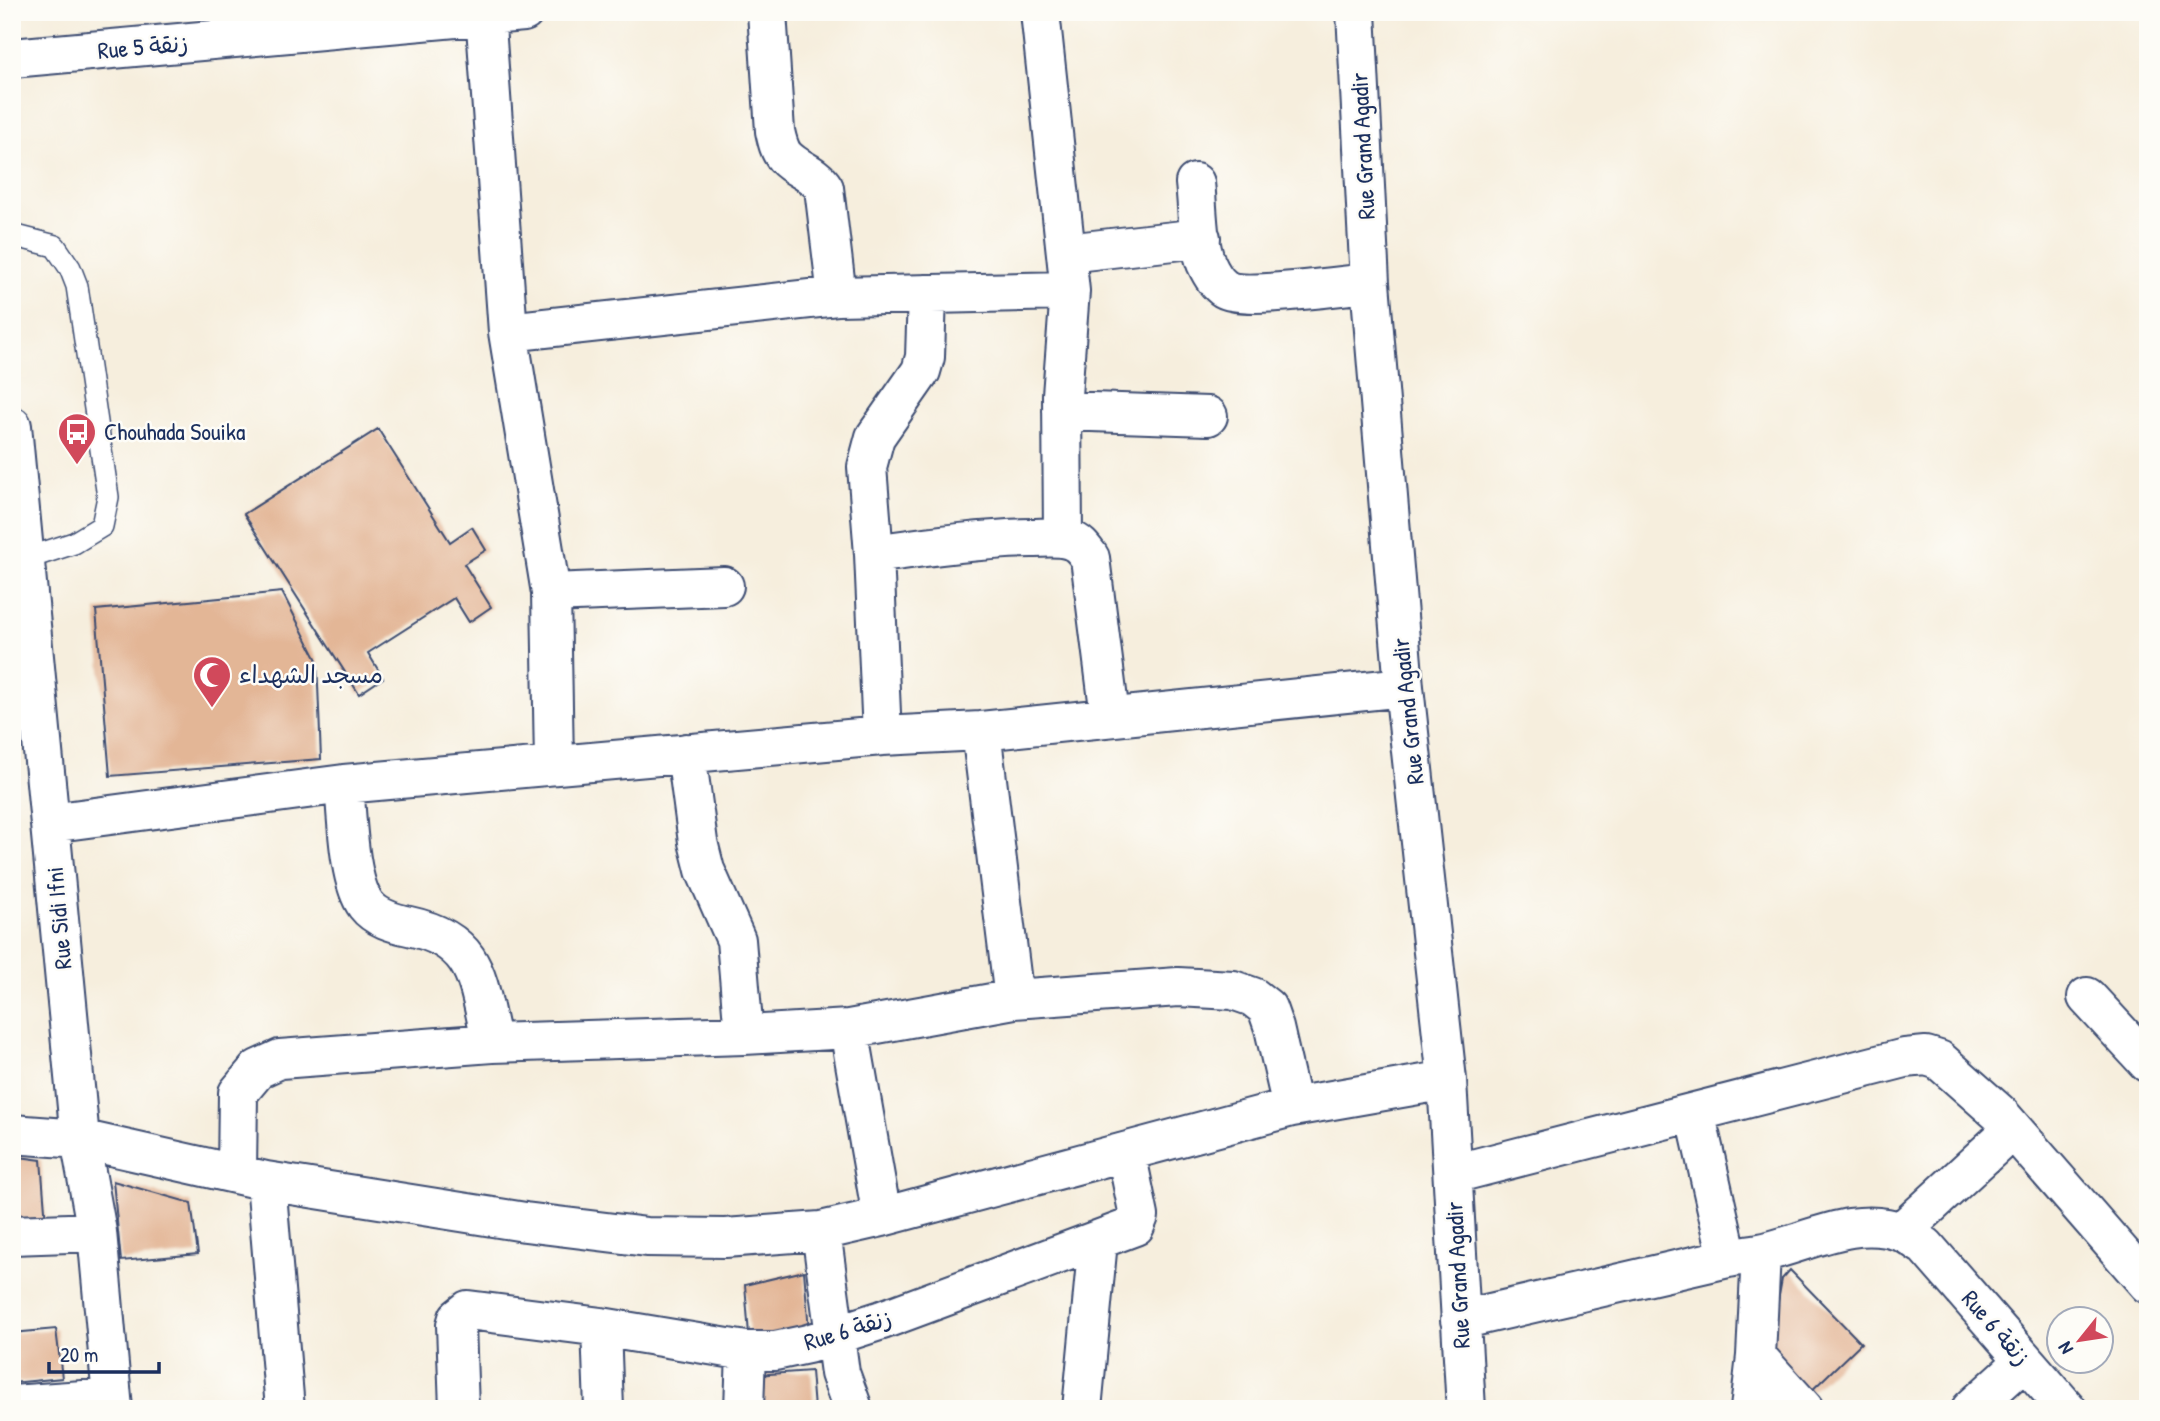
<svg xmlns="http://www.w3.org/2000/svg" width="2160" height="1421" font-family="'Patrick Hand','Playpen Sans Arabic',sans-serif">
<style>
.building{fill:#e3b696}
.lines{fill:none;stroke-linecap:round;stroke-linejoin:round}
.service-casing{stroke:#3c4c71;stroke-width:24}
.minor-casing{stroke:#3c4c71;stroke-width:42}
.service{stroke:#fff;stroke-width:21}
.minor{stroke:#fff;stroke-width:38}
.labels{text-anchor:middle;stroke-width:5;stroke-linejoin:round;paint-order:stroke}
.street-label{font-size:24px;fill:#1b2f5e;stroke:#fdfcf7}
.poi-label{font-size:24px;fill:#1b2f5e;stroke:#fdfcf7;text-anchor:start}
</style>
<rect width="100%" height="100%" fill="#fdfcf7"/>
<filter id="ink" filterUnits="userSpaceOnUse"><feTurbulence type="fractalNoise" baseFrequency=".0143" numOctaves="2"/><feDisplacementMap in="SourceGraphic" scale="14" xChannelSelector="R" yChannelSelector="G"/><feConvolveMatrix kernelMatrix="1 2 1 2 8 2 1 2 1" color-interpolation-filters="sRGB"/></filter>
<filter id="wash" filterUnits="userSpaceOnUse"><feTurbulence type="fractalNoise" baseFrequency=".00686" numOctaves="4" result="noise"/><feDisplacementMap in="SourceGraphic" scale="28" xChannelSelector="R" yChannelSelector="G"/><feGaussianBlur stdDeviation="1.57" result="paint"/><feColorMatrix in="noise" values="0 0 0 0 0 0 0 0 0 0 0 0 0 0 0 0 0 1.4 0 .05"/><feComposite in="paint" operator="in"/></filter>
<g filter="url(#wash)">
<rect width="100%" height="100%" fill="#f6eedd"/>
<g id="blocks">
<path class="building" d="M 378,429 L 450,542 L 472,527 L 486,550 L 464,564 L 491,607 L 469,622 L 454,598 L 368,653 L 383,678 L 359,694 L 244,514 Z
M 282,592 L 317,660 L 321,759 L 110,776 L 96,610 Z
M 12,1156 L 41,1160 L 46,1223 L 12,1225 Z
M 113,1181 L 191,1203 L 198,1254 L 121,1261 Z
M 1790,1270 L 1861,1343 L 1806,1396 L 1768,1357 L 1782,1279 Z
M 804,1271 L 810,1342 L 750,1347 L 745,1285 Z
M 56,1329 L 62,1378 L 12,1383 L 12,1333 Z
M 811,1371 L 814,1409 L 759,1409 L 756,1375 Z"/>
</g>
</g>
<g filter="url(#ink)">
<use href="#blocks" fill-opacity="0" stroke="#3c4c71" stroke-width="2"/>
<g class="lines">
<defs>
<path id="service" d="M 12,235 L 55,246 L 70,268 L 77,286 L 108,497 L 102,526 L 74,543 L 25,559"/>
<path id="minor" d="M 485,12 L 508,332 L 551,593 L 554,764
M 767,12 L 775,131 C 777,140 779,150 785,157 C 797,170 815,173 824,188 L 837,296
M 1040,12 L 1070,291 L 1062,395 L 1063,538
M 1356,12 L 1370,283 L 1404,687 L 1447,1080 L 1466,1409
M 12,58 L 524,12
M 1195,183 C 1198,208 1197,240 1206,263 C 1210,272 1217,284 1225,289 C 1243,300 1344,285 1370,283
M 1066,253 L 1201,238
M 508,332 L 837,296 L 1070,291
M 1062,411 L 1208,416
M 12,426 L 80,1139 L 97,1232 L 113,1409
M 874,554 C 927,546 979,539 1032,538 C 1044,538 1059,536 1070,540 C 1080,543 1084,550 1090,558 L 1110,716
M 551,593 L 724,586
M 981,731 L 1014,999
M 882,736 L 874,554 L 867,467 L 875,437 L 921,371 L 925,357 L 927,294
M 686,753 L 698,842 L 705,870 L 736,940 L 744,1035
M 344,784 C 347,815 348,881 366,905 C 376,918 394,923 409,926 C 480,941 477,983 492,1043
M 50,823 L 344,784 L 882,736 L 981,731 L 1404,687
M 2087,997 L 2148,1063
M 1695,1112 L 1728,1258
M 12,1134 L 80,1139 L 266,1181 L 525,1222 L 647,1237 L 725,1238 L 821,1231 L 882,1217 L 1292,1107 L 1447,1080
M 237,1173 L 238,1093 L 258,1069 L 280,1059 L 492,1043 L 744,1035 L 849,1029
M 1453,1174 L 1905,1058 L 1926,1056 L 1939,1060 L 1999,1113 L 2148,1284
M 266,1181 L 285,1409
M 882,1217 L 849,1029 L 1014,999 L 1178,987 L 1233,990 L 1253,997 L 1267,1008 L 1274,1028 L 1292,1107
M 821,1231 L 840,1373 L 853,1409
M 1901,1232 L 2013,1129
M 12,1235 L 97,1232
M 1460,1320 L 1728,1258 C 1738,1256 1749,1255 1760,1253 C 1805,1244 1854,1214 1902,1232 C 1910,1235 1917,1242 1925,1246 L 2067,1409
M 601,1327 L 604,1409
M 1756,1356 L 1804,1409
M 12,1405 L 112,1398
M 459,1409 L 456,1325 L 458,1318 L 468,1310 L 601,1327 L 746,1351 L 775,1351 L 808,1344 L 882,1320 L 1135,1226 L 1139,1216 L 1126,1152
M 744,1409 L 746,1351
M 1082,1409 L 1098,1241
M 1750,1409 L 1756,1356 L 1761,1253
M 1971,1409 L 2024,1361"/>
</defs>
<use href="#service" class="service-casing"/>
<use href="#minor" class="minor-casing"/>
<use href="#service" class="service"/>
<use href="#minor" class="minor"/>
</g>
</g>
<defs>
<symbol id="bus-pin" viewBox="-11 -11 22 30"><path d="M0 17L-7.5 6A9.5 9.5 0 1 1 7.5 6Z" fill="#d1495b" stroke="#fdfcf7"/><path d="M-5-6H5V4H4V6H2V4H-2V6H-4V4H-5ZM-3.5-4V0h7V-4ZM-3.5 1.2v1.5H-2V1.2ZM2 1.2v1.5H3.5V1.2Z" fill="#fff"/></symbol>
<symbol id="mosque-pin" viewBox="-11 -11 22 30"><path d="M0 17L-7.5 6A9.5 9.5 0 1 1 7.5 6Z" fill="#d1495b" stroke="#fdfcf7"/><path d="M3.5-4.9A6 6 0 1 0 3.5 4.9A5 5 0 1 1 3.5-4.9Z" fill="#fff"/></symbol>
</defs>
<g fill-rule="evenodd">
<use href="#bus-pin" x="55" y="410" width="44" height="60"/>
<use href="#mosque-pin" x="190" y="653" width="44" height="60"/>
</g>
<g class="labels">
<g class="street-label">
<text transform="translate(143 47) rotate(-5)" y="8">Rue 5 زنقة</text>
<text transform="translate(1363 146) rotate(-93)" y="8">Rue Grand Agadir</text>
<text transform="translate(1408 711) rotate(-96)" y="8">Rue Grand Agadir</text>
<text transform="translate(59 918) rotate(-95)" y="8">Rue Sidi Ifni</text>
<text transform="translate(1458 1275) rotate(-93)" y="8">Rue Grand Agadir</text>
<text transform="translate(1996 1328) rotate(49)" y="8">Rue 6 زنقة</text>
<text transform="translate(848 1330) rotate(-17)" y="8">Rue 6 زنقة</text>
</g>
<g class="poi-label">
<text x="104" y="440">Chouhada Souika</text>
<text x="239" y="683">مسجد الشهداء</text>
</g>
</g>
<rect width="2160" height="1421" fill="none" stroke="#fdfcf7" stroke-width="42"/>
<g transform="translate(2080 1340) rotate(240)"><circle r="33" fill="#fdfcf7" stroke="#a3aaba" stroke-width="2"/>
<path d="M0-5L12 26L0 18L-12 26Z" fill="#d1495b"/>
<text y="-10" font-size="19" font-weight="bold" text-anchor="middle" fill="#1b2f5e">N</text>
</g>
<path d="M49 1362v10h110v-10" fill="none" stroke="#1b2f5e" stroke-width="3.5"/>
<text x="60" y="1362" font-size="21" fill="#1b2f5e" stroke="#fdfcf7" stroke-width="5" paint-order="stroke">20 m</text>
</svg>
